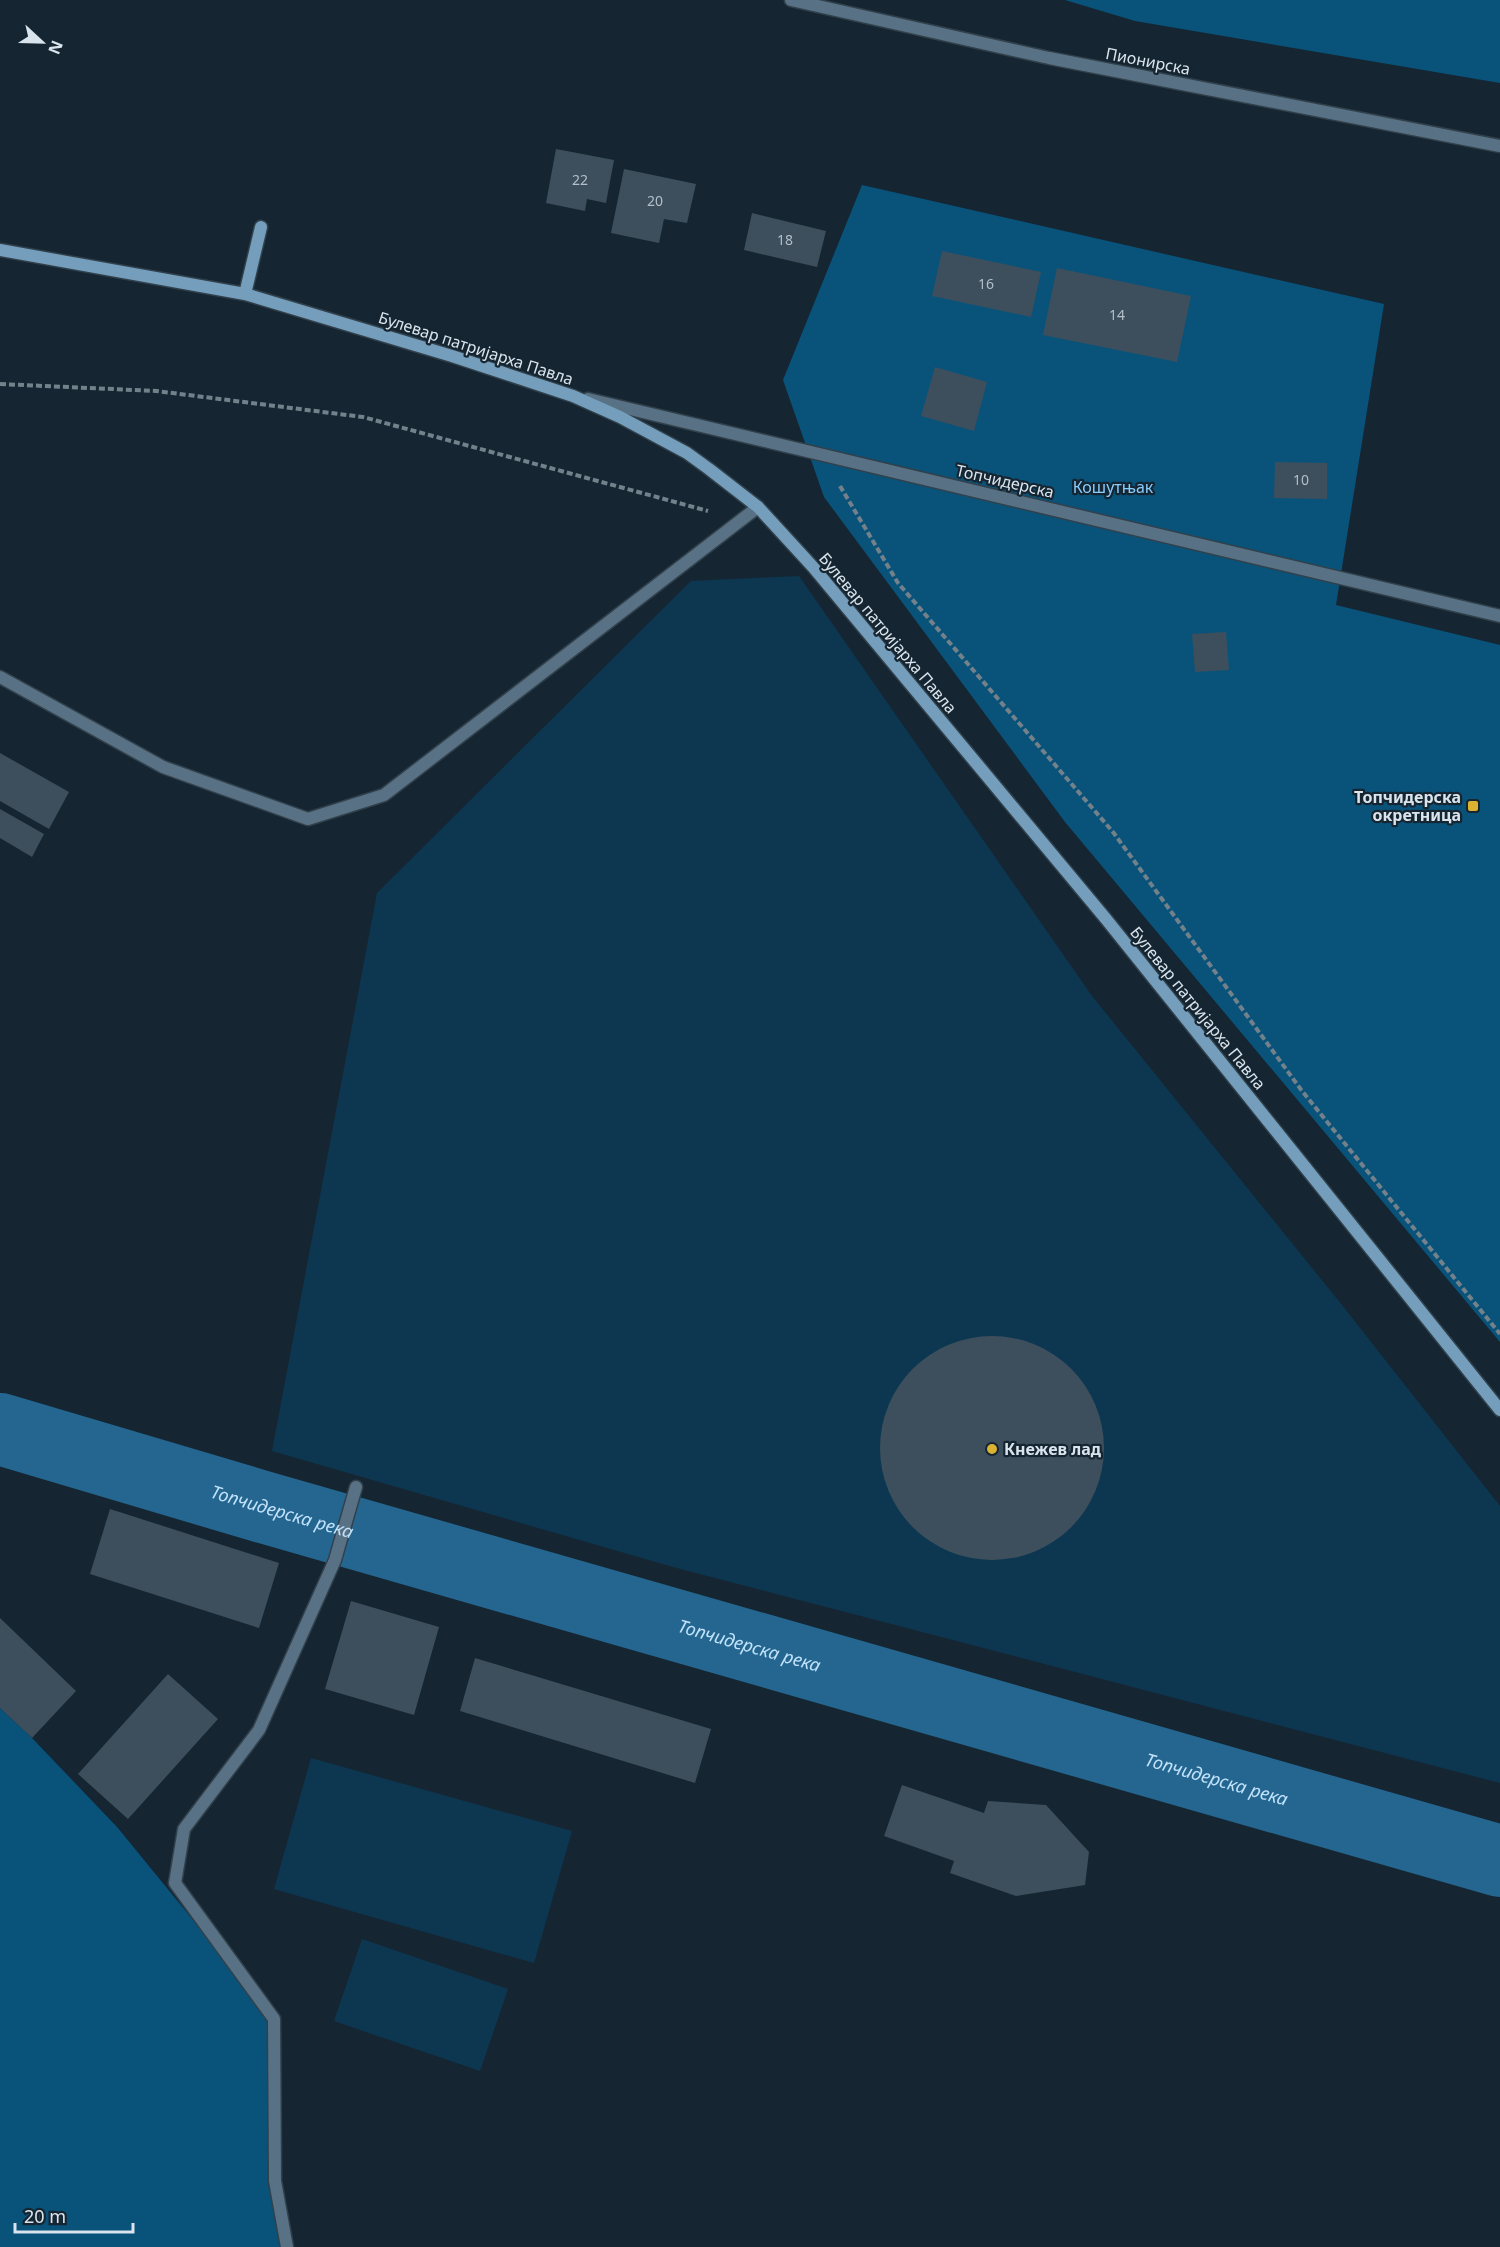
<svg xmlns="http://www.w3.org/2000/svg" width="1500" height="2247" font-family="'Noto Sans',sans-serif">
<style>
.green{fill:#0d3751}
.forest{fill:#09537b}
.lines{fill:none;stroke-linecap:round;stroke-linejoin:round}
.river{stroke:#24668f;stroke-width:72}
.building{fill:#3d4f5c}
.lane-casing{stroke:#31414c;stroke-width:15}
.street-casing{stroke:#31414c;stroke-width:15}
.secondary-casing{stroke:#31414c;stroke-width:15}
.path{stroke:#73818b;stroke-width:4;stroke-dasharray:6 3;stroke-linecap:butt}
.lane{stroke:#587184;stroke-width:12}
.street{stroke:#587184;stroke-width:12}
.secondary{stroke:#749ebc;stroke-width:12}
.poi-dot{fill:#dbb333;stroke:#152632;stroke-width:2}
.labels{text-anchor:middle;stroke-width:4.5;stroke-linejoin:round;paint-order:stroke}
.number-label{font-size:14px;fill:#b3bfc9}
.street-label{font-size:16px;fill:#dae4ed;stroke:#152632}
.park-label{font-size:16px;fill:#88cdfe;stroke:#152632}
.poi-label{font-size:16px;font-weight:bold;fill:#dae4ed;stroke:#152632;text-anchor:end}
.water-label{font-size:18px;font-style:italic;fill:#c0e2fb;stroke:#152632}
</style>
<rect width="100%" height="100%" fill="#152632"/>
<path class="green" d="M 799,576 L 1092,996 L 1342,1305 L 1500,1506 L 1500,1783 L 673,1567 L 272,1451 L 377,893 L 691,581 Z
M 311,1758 L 572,1831 L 534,1963 L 274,1889 Z
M 362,1939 L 508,1989 L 480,2071 L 334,2021 Z"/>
<path class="forest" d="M 1065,0 L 1500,0 L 1500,83 L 1135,21 Z
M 862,185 L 1384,304 L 1336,605 L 1500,645 L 1500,1342 L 1065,822 L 824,497 L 783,380 Z
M 0,1708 L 32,1738 L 117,1827 L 274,2019 L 275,2181 L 287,2247 L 0,2247 Z"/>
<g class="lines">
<path class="river" id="s1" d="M 0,1429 L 263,1507 L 1500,1861"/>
</g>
<path class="building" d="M 556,149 L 614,160 L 606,203 L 587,199 L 585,211 L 546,203 Z
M 624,169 L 696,184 L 687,223 L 664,219 L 659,243 L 611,233 Z
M 752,213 L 826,231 L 817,267 L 744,250 Z
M 942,251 L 1041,272 L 1031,317 L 932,296 Z
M 1057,268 L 1191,296 L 1177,362 L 1043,335 Z
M 935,367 L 987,382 L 974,431 L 921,416 Z
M 1275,462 L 1327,463 L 1327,499 L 1274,498 Z
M 1226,632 L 1229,670 L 1195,672 L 1192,634 Z
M 0,753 L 69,792 L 49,829 L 0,801 Z
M 0,809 L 44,834 L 32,857 L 0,838 Z
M880 1448a112 112 0 1 1 224 0a112 112 0 1 1-224 0Z
M 110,1509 L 279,1563 L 259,1628 L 90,1574 Z
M 351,1601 L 439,1627 L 414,1715 L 325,1689 Z
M 0,1618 L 76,1691 L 32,1738 L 0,1708 Z
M 475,1658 L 711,1729 L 695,1783 L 460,1711 Z
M 168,1674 L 218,1719 L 128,1819 L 78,1774 Z
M 902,1785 L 984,1813 L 988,1801 L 1046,1805 L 1089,1852 L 1085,1885 L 1016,1896 L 950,1873 L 954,1861 L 884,1836 Z"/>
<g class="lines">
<defs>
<path id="lane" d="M 0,677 L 163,767 L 308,819 L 384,795 L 758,507
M 287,2247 L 275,2181 L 274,2019 L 175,1883 L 184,1829 L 259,1730 L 335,1560 L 356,1487"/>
<path id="street" d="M 791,0 L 1049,58 L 1500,146
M 588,399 L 1500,616"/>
<path id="secondary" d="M 0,250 L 245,294 L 452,356 L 573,396 L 620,417 L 687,453 L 709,469 L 758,507 L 813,567 L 1106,919 L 1500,1410
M 245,294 L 261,227"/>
</defs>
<use href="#lane" class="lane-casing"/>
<use href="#street" class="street-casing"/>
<use href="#secondary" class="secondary-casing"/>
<path class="path" d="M 0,384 L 156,391 L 363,417 L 708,511
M 840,486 L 898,583 L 1113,832 L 1302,1091 L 1500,1334"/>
<use href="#lane" class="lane"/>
<use href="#street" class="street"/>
<use href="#secondary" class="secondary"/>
</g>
<g class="poi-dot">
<rect x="1467" y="800" width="12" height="12" rx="3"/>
<circle cx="992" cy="1449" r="6"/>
</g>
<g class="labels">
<g class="number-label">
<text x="580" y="185">22</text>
<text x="655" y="206">20</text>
<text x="785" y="245">18</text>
<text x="986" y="289">16</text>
<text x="1117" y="320">14</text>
<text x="1301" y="485">10</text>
</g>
<g class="street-label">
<text transform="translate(1148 61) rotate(11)" y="6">Пионирска</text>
<text transform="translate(476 348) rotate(18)" y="6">Булевар патријарха Павла</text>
<text transform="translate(1005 481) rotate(13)" y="6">Топчидерска</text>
<text transform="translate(888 633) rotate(50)" y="6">Булевар патријарха Павла</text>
<text transform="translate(1198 1008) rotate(51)" y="6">Булевар патријарха Павла</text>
</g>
<g class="park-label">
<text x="1113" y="493">Кошутњак</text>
</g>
<g class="poi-label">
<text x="1461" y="803">Топчидерска<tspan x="1461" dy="18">окретница</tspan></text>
<text x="1004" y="1455" text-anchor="start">Кнежев лад</text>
</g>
<g class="water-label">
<text dy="6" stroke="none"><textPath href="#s1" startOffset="294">Топчидерска река</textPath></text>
<text dy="6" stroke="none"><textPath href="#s1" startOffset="780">Топчидерска река</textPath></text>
<text dy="6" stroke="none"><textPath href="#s1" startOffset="1266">Топчидерска река</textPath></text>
</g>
</g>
<g transform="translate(42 42) rotate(112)" stroke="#152632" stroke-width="4.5" paint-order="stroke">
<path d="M0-4.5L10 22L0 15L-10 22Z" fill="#dae4ed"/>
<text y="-9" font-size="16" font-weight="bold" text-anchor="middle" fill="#dae4ed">N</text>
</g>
<path d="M15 2223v9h118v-9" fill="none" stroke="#dae4ed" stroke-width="3"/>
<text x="24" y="2223" font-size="18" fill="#dae4ed" stroke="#152632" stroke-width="4.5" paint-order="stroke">20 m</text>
</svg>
